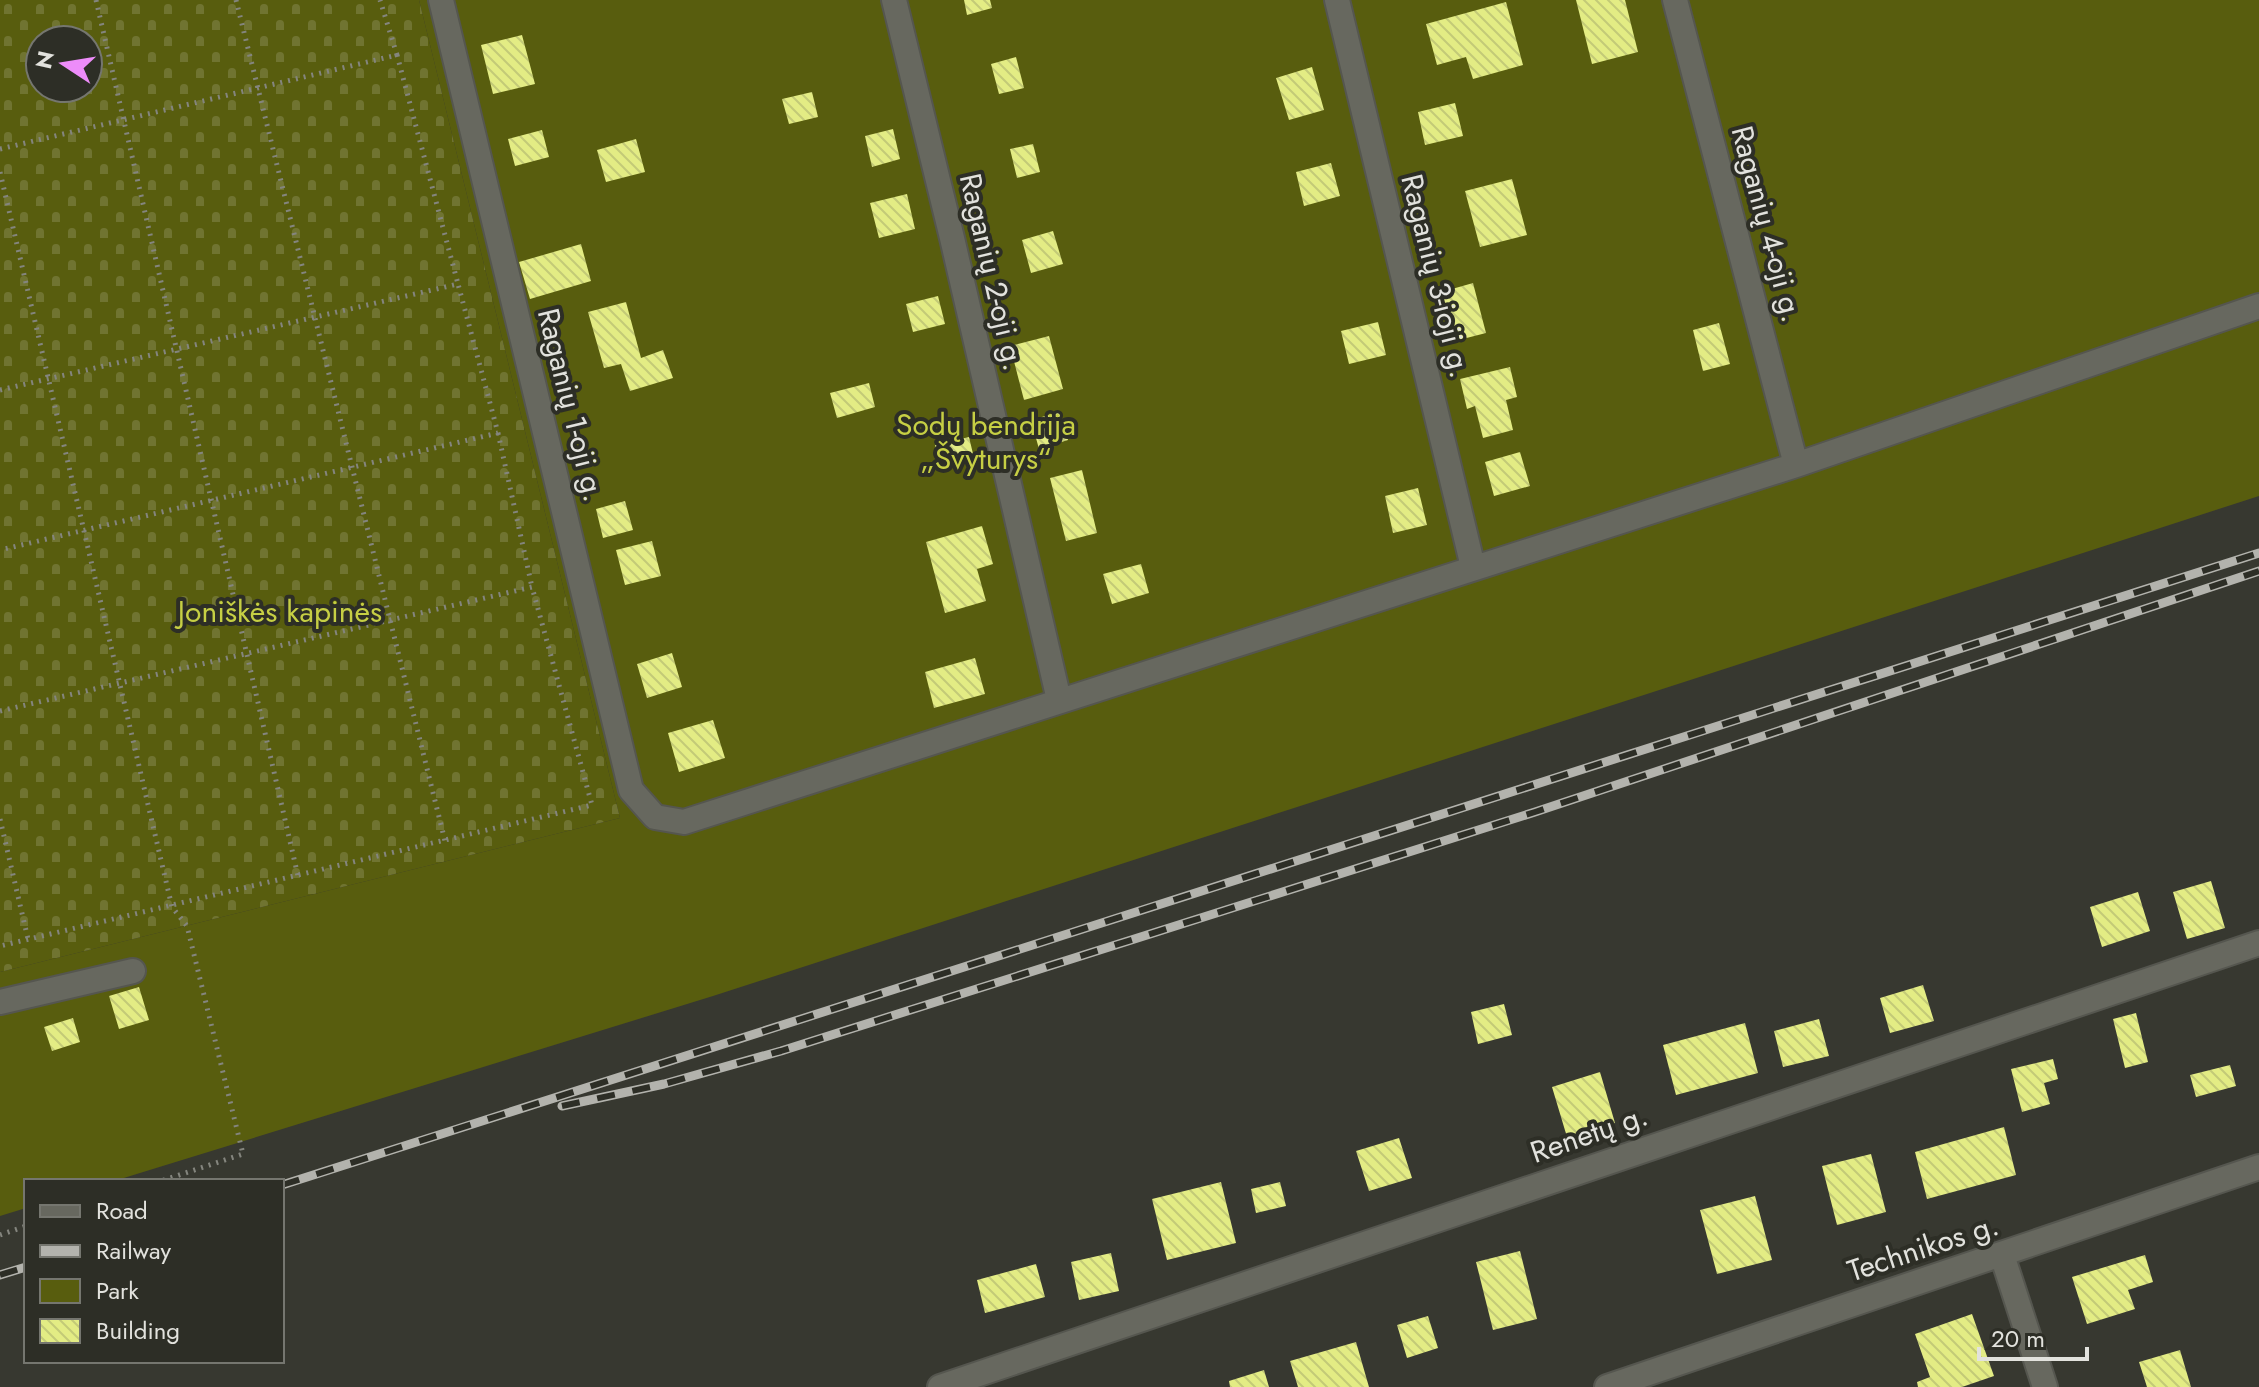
<svg xmlns="http://www.w3.org/2000/svg" width="2259" height="1387" font-family="Jost,sans-serif">
<style>
.green{fill:#585d0e}
.cemetery{fill:url(#cemetery-stones);fill-rule:evenodd}
.building{fill:url(#building-back-hatch)}
.lines{fill:none;stroke-linecap:round;stroke-linejoin:round}
.minor-casing{stroke:#55564f;stroke-width:28}
.path{stroke:#84857e;stroke-width:5;stroke-dasharray:2 6;stroke-linecap:butt}
.minor{stroke:#67685f;stroke-width:24}
.rail-casing{stroke:#b3b3ad;stroke-width:9}
.rail{stroke:#2d2e26;stroke-width:6;stroke-dasharray:18;stroke-linecap:butt}
.labels{text-anchor:middle;stroke-width:8;stroke-linejoin:round;paint-order:stroke}
.street-label{font-size:30px;fill:#e2e2dd;stroke:#2d2e26}
.park-label{font-size:30px;fill:#c6cf44;stroke:#2d2e26}
</style>
<defs>
<pattern id="cemetery-stones" width="16" height="16" patternUnits="userSpaceOnUse" patternTransform="scale(2)"><rect width="16" height="16" fill="#585d0e"/><path d="M2 7V4a2 2 0 0 1 4 0v3zM10 15v-3a2 2 0 0 1 4 0v3z" fill="#707431"/></pattern>
<pattern id="building-back-hatch" width="6" height="6" patternUnits="userSpaceOnUse" patternTransform="scale(2)"><rect width="6" height="6" fill="#e3ec84"/><path d="M-1 5l2 2M0 0l6 6M5-1l2 2" fill="none" stroke="#c3ca77"/></pattern>
</defs>
<rect width="100%" height="100%" fill="#373830"/>
<path class="green" d="M 419,0 L 2259,0 L 2259,496 L 713,996 L 114,1181 L 26,1181 L 26,1208 L 0,1216 L 0,972 L 620,818 Z"/>
<path class="cemetery" d="M 0,0 L 419,0 L 620,818 L 0,972 ZM 40,40 L 88,40 L 88,88 L 40,88 Z"/>
<path class="building" d="M 964,0 L 990,0 L 992,8 L 967,15 Z
M 1576,0 L 1625,0 L 1638,52 L 1592,64 Z
M 1506,2 L 1523,65 L 1473,79 L 1466,57 L 1437,65 L 1426,24 Z
M 522,35 L 535,84 L 493,94 L 481,45 Z
M 1016,57 L 1024,88 L 999,94 L 991,64 Z
M 1312,67 L 1324,110 L 1289,120 L 1276,78 Z
M 812,92 L 818,117 L 789,124 L 782,99 Z
M 1455,103 L 1463,136 L 1425,145 L 1418,112 Z
M 893,129 L 900,159 L 872,167 L 865,136 Z
M 542,130 L 549,157 L 515,166 L 508,139 Z
M 636,139 L 645,172 L 606,182 L 597,150 Z
M 1033,144 L 1040,172 L 1017,178 L 1010,149 Z
M 1331,163 L 1340,196 L 1304,206 L 1296,172 Z
M 1512,179 L 1527,235 L 1480,247 L 1465,191 Z
M 907,194 L 915,229 L 879,238 L 870,203 Z
M 1053,231 L 1063,264 L 1031,273 L 1022,240 Z
M 581,244 L 591,281 L 530,299 L 519,262 Z
M 1473,283 L 1486,333 L 1451,342 L 1438,293 Z
M 938,296 L 945,324 L 913,332 L 906,304 Z
M 626,302 L 641,358 L 663,350 L 673,378 L 630,391 L 621,364 L 604,368 L 588,312 Z
M 1378,322 L 1386,355 L 1349,364 L 1341,331 Z
M 1719,323 L 1730,364 L 1703,371 L 1693,330 Z
M 1049,336 L 1063,389 L 1024,400 L 1010,346 Z
M 1510,367 L 1517,397 L 1506,400 L 1513,430 L 1483,438 L 1475,406 L 1467,409 L 1460,379 Z
M 869,383 L 875,407 L 837,418 L 830,393 Z
M 1060,412 L 1068,440 L 1039,449 L 1031,420 Z
M 969,437 L 974,458 L 941,467 L 935,445 Z
M 1520,452 L 1530,486 L 1494,496 L 1485,462 Z
M 1082,470 L 1097,533 L 1066,541 L 1050,478 Z
M 1418,488 L 1427,525 L 1393,533 L 1385,496 Z
M 625,501 L 633,530 L 603,538 L 596,509 Z
M 982,526 L 993,564 L 977,569 L 986,601 L 945,613 L 926,542 Z
M 652,541 L 661,576 L 625,585 L 616,550 Z
M 1141,564 L 1149,593 L 1112,604 L 1103,574 Z
M 672,653 L 682,687 L 647,698 L 637,664 Z
M 975,658 L 985,694 L 934,708 L 925,672 Z
M 713,720 L 725,758 L 679,772 L 668,733 Z
M 2211,881 L 2225,928 L 2187,939 L 2173,892 Z
M 2138,892 L 2150,931 L 2102,947 L 2090,907 Z
M 1923,985 L 1934,1021 L 1890,1033 L 1880,998 Z
M 139,987 L 149,1020 L 119,1029 L 109,996 Z
M 1504,1004 L 1512,1035 L 1478,1044 L 1471,1012 Z
M 2136,1013 L 2148,1062 L 2125,1068 L 2113,1019 Z
M 73,1018 L 80,1042 L 52,1051 L 44,1027 Z
M 1819,1019 L 1829,1056 L 1783,1067 L 1774,1031 Z
M 1745,1023 L 1758,1073 L 1676,1095 L 1663,1045 Z
M 2053,1059 L 2058,1079 L 2044,1083 L 2050,1104 L 2022,1112 L 2011,1069 Z
M 2230,1065 L 2236,1086 L 2196,1097 L 2190,1075 Z
M 1600,1072 L 1615,1123 L 1567,1137 L 1552,1087 Z
M 2004,1127 L 2016,1175 L 1927,1199 L 1915,1152 Z
M 1399,1138 L 1412,1178 L 1369,1191 L 1356,1151 Z
M 1871,1154 L 1886,1212 L 1837,1225 L 1822,1166 Z
M 1221,1182 L 1236,1243 L 1167,1260 L 1152,1199 Z
M 1280,1182 L 1286,1206 L 1256,1213 L 1251,1189 Z
M 1755,1196 L 1772,1260 L 1717,1274 L 1700,1210 Z
M 1520,1251 L 1537,1319 L 1493,1330 L 1476,1262 Z
M 1111,1253 L 1119,1291 L 1079,1300 L 1071,1262 Z
M 2145,1255 L 2153,1282 L 2128,1290 L 2135,1309 L 2087,1324 L 2072,1277 Z
M 1036,1264 L 1045,1297 L 985,1313 L 977,1280 Z
M 1972,1314 L 1994,1376 L 1962,1387 L 1918,1387 L 1917,1382 L 1930,1377 L 1915,1334 Z
M 1428,1316 L 1438,1348 L 1407,1358 L 1397,1325 Z
M 1356,1342 L 1369,1387 L 1298,1387 L 1290,1361 Z
M 2180,1350 L 2191,1387 L 2147,1387 L 2139,1362 Z
M 1264,1370 L 1269,1387 L 1230,1387 L 1229,1381 Z"/>
<g class="lines">
<defs>
<path id="minor" d="M 441,0 L 631,790 L 655,817 L 684,822 L 1796,465 L 2259,306
M 894,0 L 952,238 L 1059,700
M 1337,0 L 1473,567
M 1675,0 L 1796,465
M 0,1002 L 133,971
M 2002,1255 L 2045,1387
M 940,1387 L 2259,943
M 1607,1387 L 2259,1167"/>
</defs>
<use href="#minor" class="minor-casing"/>
<path class="path" d="M 96,0 L 298,876
M 236,0 L 445,841
M 397,55 L 458,284
M 0,149 L 397,55 L 380,0
M 0,172 L 172,907 L 187,926 L 243,1154 L 161,1181
M 0,390 L 458,284 L 498,433 L 0,550
M 498,433 L 532,587
M 0,711 L 532,587 L 592,805 L 0,946
M 0,819 L 28,939
M 0,1235 L 26,1226"/>
<use href="#minor" class="minor"/>
<defs>
<path id="rail" d="M 562,1106 L 664,1084 L 781,1051 L 1535,812 L 2259,571
M 282,1185 L 2259,553
M 0,1275 L 26,1267"/>
</defs>
<use href="#rail" class="rail-casing"/>
<use href="#rail" class="rail"/>
</g>
<g class="labels">
<g class="street-label">
<text transform="translate(1767 224) rotate(75)" y="10">Raganių 4-oji g.</text>
<text transform="translate(992 272) rotate(77)" y="10">Raganių 2-oji g.</text>
<text transform="translate(1436 276) rotate(76)" y="10">Raganių 3-ioji g.</text>
<text transform="translate(571 405) rotate(76)" y="10">Raganių 1-oji g.</text>
<text transform="translate(1589 1134) rotate(-19)" y="10">Renetų g.</text>
<text transform="translate(1923 1248) rotate(-18)" y="10">Technikos g.</text>
</g>
<g class="park-label">
<text x="986" y="435">Sodų bendrija<tspan x="986" dy="34">„Švyturys“</tspan></text>
<text x="280" y="622">Joniškės kapinės</text>
</g>
</g>
<rect x="24" y="1179" width="260" height="184" fill="#2d2e26" stroke="#75766f" stroke-width="2"/>
<rect x="40" y="1205" width="40" height="12" fill="#67685f" stroke="#75766f" stroke-width="2"/>
<text x="96" y="1219" font-size="24" fill="#e2e2dd">Road</text>
<rect x="40" y="1245" width="40" height="12" fill="#b3b3ad" stroke="#75766f" stroke-width="2"/>
<text x="96" y="1259" font-size="24" fill="#e2e2dd">Railway</text>
<rect x="40" y="1279" width="40" height="24" fill="#585d0e" stroke="#75766f" stroke-width="2"/>
<text x="96" y="1299" font-size="24" fill="#e2e2dd">Park</text>
<rect x="40" y="1319" width="40" height="24" fill="url(#building-back-hatch)" stroke="#75766f" stroke-width="2"/>
<text x="96" y="1339" font-size="24" fill="#e2e2dd">Building</text>
<g transform="translate(64 64) rotate(282)"><circle r="38" fill="#2d2e26" stroke="#75766f" stroke-width="2"/>
<path d="M0-6L14 30L0 20L-14 30Z" fill="#ed8cf9"/>
<text y="-12" font-size="22" font-weight="bold" text-anchor="middle" fill="#e2e2dd">N</text>
</g>
<path d="M1979 1347v12h108v-12" fill="none" stroke="#e2e2dd" stroke-width="4"/>
<text x="1991" y="1347" font-size="24" fill="#e2e2dd" stroke="#2d2e26" stroke-width="6" paint-order="stroke">20 m</text>
</svg>
